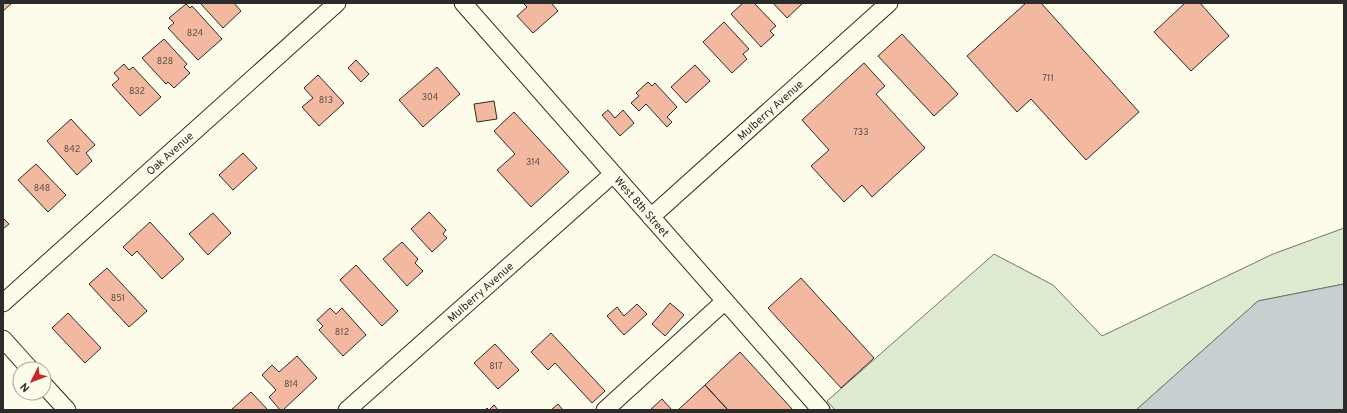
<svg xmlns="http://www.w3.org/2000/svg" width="1347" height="413" font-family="Overpass,sans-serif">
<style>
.green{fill:#deebd1;stroke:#74746e}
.water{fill:#c7d0d0;stroke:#74746e}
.building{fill:#f2b8a0;stroke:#2b2b2b}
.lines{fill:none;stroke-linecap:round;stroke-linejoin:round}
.street-casing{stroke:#2b2b2b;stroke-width:19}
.street{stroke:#fdfbea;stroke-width:17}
.labels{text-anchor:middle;stroke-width:3;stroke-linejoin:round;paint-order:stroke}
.number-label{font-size:9px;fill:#5d4e48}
.street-label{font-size:11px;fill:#2b2b2b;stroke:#fdfbea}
</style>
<rect width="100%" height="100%" fill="#fdfbea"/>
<path class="green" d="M 1344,228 L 1344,284 L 1258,301 L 1136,410 L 835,410 L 827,401 L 994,254 L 1053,285 L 1102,336 L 1273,254 Z"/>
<path class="water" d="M 1344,284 L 1344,410 L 1136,410 L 1258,301 Z"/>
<path class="building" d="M 3,3 L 12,3 L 3,11 Z
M 200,3 L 234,3 L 241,11 L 223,28 Z
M 523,3 L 551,3 L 558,11 L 533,33 L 517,16 L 527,7 Z
M 743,3 L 754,3 L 776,26 L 770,31 L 774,35 L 761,47 L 731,14 Z
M 773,3 L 803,3 L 787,18 Z
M 1026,3 L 1041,3 L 1139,112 L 1086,160 L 1031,99 L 1017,112 L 967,56 Z
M 1185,3 L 1200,3 L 1229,36 L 1191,71 L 1154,32 Z
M 186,4 L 190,8 L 192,6 L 222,39 L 198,60 L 168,28 L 174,23 L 169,18 Z
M 724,22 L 749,49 L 743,54 L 747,59 L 732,73 L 703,42 Z
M 902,34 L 958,94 L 934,116 L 878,56 Z
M 164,39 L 187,64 L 184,67 L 190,73 L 174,88 L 168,82 L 166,84 L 142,58 Z
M 356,60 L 369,74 L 361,82 L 348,68 Z
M 864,63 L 885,86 L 876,94 L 925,148 L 872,197 L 862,185 L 844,202 L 811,166 L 829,150 L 802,120 Z
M 124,64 L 129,70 L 133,67 L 161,97 L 140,116 L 112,85 L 119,79 L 114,73 Z
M 695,65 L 710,81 L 686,103 L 671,87 Z
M 437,67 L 460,94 L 423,127 L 399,100 Z
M 318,75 L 344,103 L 319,126 L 302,107 L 313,98 L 304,88 Z
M 648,82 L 652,86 L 655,83 L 677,107 L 667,117 L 672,122 L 667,127 L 646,104 L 639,111 L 631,103 L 639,96 L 636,93 Z
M 494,101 L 497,119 L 477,122 L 474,104 Z
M 608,110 L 615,118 L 623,110 L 634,123 L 620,136 L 602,115 Z
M 514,112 L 569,172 L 531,207 L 497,170 L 515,154 L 494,131 Z
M 71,119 L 95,145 L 86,153 L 92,161 L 77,175 L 47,141 Z
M 243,153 L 257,168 L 233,190 L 219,175 Z
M 36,164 L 66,195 L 48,212 L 18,180 Z
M 429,212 L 446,230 L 443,234 L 447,238 L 432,252 L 411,229 Z
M 213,213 L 231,233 L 208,255 L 189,234 Z
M 3,218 L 9,224 L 3,229 Z
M 150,222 L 184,259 L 162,279 L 137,251 L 132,256 L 123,247 Z
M 402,242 L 418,259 L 415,263 L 423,271 L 407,286 L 383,259 Z
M 356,265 L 398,311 L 382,326 L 340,280 Z
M 107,268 L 147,311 L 129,327 L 89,284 Z
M 801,278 L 874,358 L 841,388 L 768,308 Z
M 670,303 L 684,315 L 665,336 L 652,324 Z
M 637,304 L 647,314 L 624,335 L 607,316 L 617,307 L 624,316 Z
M 330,308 L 336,314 L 342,308 L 366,335 L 343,356 L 319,330 L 323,326 L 317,320 Z
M 68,313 L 101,348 L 85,363 L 52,328 Z
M 551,333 L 605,391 L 592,403 L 555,363 L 548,370 L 531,352 Z
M 495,344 L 519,370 L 498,389 L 474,363 Z
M 740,352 L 793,410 L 728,410 L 705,385 Z
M 297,356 L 317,378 L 283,410 L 280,410 L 269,397 L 276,390 L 262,375 L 272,365 L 279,372 Z
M 705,385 L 728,410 L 678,410 Z
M 251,392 L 268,410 L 231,410 Z
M 662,399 L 672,410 L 650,410 Z
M 558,404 L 563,410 L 551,410 Z
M 494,405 L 498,410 L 485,410 L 487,408 L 489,410 Z"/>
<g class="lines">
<defs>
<g id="street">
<path id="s1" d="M 463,3 L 821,410"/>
<path id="s2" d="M 651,217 L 889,3"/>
<path id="s3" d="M 3,303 L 337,3"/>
<path d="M 3,339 L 30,369"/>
<path d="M 44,385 L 67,410"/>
<path id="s4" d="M 347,410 L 613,174"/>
<path d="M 605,410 L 725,301"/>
</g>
</defs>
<use href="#street" class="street-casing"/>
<use href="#street" class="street"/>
</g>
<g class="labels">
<g class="number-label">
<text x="195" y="36">824</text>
<text x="165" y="64">828</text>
<text x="1048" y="81">711</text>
<text x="137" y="94">832</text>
<text x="430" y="100">304</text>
<text x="326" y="103">813</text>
<text x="861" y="135">733</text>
<text x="72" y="152">842</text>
<text x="533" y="165">314</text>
<text x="42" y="191">848</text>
<text x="118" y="301">851</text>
<text x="342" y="335">812</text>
<text x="496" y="369">817</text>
<text x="291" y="387">814</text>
</g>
<g class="street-label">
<text dy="4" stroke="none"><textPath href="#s2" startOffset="160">Mulberry Avenue</textPath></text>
<text dy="4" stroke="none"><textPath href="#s3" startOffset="224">Oak Avenue</textPath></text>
<text dy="4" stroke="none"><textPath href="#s1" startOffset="271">West 8th Street</textPath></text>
<text dy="4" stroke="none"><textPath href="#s4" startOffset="178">Mulberry Avenue</textPath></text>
</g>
</g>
<rect width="1347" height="413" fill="none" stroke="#2b2b2b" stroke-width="8"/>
<g transform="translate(32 381) rotate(228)"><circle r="19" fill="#fdfbea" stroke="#a9a89e"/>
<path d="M0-3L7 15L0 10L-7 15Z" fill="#c62828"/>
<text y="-6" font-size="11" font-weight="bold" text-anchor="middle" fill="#2b2b2b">N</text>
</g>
</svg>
